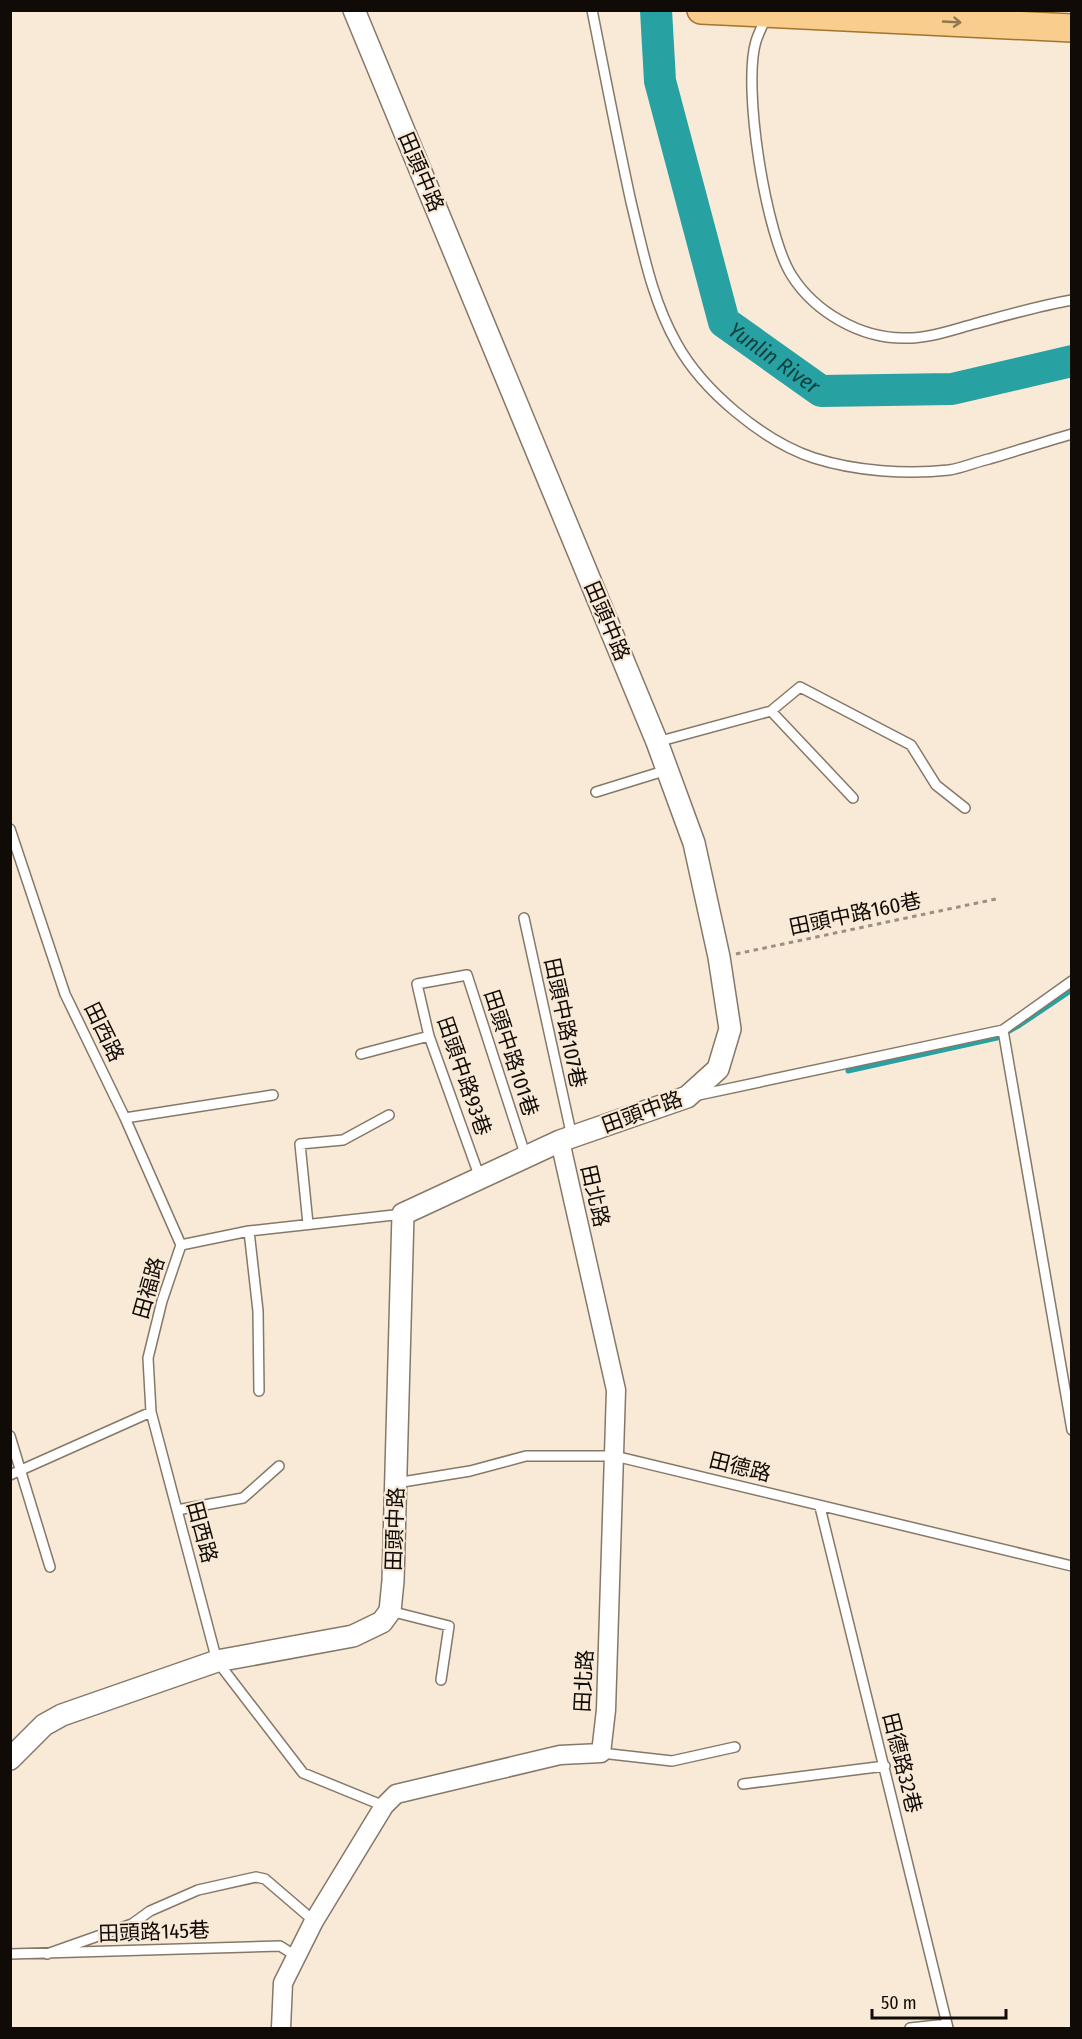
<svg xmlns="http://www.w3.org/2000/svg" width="1082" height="2039" font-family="'Fira Sans Condensed','Noto Sans TC',sans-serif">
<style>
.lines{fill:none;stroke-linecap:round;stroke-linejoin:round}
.stream{stroke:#27a1a1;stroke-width:5}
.river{stroke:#27a1a1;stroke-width:32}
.service-casing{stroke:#867868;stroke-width:12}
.minor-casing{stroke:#867868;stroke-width:21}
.tertiary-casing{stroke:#867868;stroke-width:24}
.primary-casing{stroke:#a4732c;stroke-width:30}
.path{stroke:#9a8f81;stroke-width:3;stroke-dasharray:4.5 4.5;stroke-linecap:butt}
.service{stroke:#fff;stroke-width:9}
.minor{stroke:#fff;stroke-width:18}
.tertiary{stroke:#fff;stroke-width:21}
.primary{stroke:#f8cd8d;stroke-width:27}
.oneway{stroke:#907650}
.labels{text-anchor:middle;stroke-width:4.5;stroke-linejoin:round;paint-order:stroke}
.street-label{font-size:21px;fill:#100b06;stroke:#f9ead7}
.water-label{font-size:22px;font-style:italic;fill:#0e4242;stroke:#f9ead7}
</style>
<rect width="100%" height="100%" fill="#f9ead7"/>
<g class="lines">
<path class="stream" d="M 848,1071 L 997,1038 L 1020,1025 L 1072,990"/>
<path class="river" id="s1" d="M 656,10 L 660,81 L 724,322 L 821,391 L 952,389 L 1072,361"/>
<defs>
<path id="service" d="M 592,10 C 605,75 617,138 631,202 C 643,251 652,300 677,344 C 703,391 763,441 814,458 C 855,471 907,475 949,470 C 962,468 976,462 989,459 C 1016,451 1044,442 1072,434
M 767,16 C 763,24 759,32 756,41 C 742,87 766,236 792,276 C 815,312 860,338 903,338 C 927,339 952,330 974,324 C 1007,315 1038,306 1072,300
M 771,711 L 853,798
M 657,742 L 771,711 L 800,687 L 911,745 L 936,785 L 965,808
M 596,792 L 667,770
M 10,829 L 65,994 L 125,1118 L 181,1245
M 524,918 L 572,1137
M 1072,981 L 1003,1030 L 1072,1430
M 361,1054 L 429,1036
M 694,1096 L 1003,1030
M 125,1118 L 273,1095
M 480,1178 L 429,1036 L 417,984 L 467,975 L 526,1157
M 308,1224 L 300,1144 L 343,1140 L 389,1115
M 249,1231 L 258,1311 L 259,1391
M 10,1436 L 50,1567
M 10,1475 L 151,1412
M 396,1483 L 470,1471 L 526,1456 L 615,1456 L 1072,1566
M 820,1507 L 948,2028
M 177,1510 L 243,1498 L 279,1466
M 390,1611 L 449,1626 L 441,1680
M 601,1753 L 672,1761 L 735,1747
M 743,1784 L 885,1766
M 384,1806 L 303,1773 L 217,1661 L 151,1412 L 148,1358 L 162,1301 L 181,1245 L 249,1231 L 403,1214
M 10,1954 L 280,1946 L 296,1956
M 47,1954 L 132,1924 L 150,1911 L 198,1890 L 256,1877 L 265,1879 L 314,1921
M 910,2028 L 947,2024"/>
<path id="minor" d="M 281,2028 L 283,1983 L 314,1921 L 384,1806 L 396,1794 L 560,1755 L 601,1753 L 606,1710 L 616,1390 L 560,1141"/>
<path id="tertiary" d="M 10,1759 L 44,1725 L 62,1715 L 217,1661 L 353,1636 L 382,1622 L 390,1611 L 393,1581 L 403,1214 L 560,1141 L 687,1097 L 718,1069 L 730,1029 L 719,957 L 694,843 L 657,742 L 354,10"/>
<path id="primary" d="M 701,10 L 1072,28"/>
</defs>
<use href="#service" class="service-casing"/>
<use href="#minor" class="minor-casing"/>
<use href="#tertiary" class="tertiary-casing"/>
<use href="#primary" class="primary-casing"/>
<path class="path" d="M 736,954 L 996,899"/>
<use href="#service" class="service"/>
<use href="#minor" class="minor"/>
<use href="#tertiary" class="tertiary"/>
<use href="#primary" class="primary"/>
</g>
<defs><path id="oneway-shaft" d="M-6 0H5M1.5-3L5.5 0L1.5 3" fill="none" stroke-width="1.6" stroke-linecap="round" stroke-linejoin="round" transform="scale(1.5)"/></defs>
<use class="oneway" href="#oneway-shaft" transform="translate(952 22) rotate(3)"/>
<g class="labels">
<g class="street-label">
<text transform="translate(421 172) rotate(67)" y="7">田頭中路</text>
<text transform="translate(607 621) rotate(67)" y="7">田頭中路</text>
<text transform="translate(855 914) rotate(-12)" y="7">田頭中路160巷</text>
<text transform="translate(565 1023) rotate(78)" y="7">田頭中路107巷</text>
<text transform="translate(104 1032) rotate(64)" y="7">田西路</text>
<text transform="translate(511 1053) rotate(72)" y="7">田頭中路101巷</text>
<text transform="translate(464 1076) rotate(71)" y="7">田頭中路93巷</text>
<text transform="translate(642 1112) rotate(-20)" y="7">田頭中路</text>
<text transform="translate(595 1196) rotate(77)" y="7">田北路</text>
<text transform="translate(149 1288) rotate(-74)" y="7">田福路</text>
<text transform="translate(740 1467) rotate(14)" y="7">田德路</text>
<text transform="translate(395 1529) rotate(-88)" y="7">田頭中路</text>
<text transform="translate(202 1532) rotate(75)" y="7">田西路</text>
<text transform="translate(584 1681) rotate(-87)" y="7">田北路</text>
<text transform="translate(902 1763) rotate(76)" y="7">田德路32巷</text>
<text transform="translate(154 1932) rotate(-2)" y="7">田頭路145巷</text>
</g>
<g class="water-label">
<text dy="8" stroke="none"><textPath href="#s1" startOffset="382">Yunlin River</textPath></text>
</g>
</g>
<rect width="1082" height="2039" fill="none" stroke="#100b06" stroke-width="24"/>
<path d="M872 2009v9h134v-9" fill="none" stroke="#100b06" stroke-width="3"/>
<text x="881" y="2009" font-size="18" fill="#100b06" stroke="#f9ead7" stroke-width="4.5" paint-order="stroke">50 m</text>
</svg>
